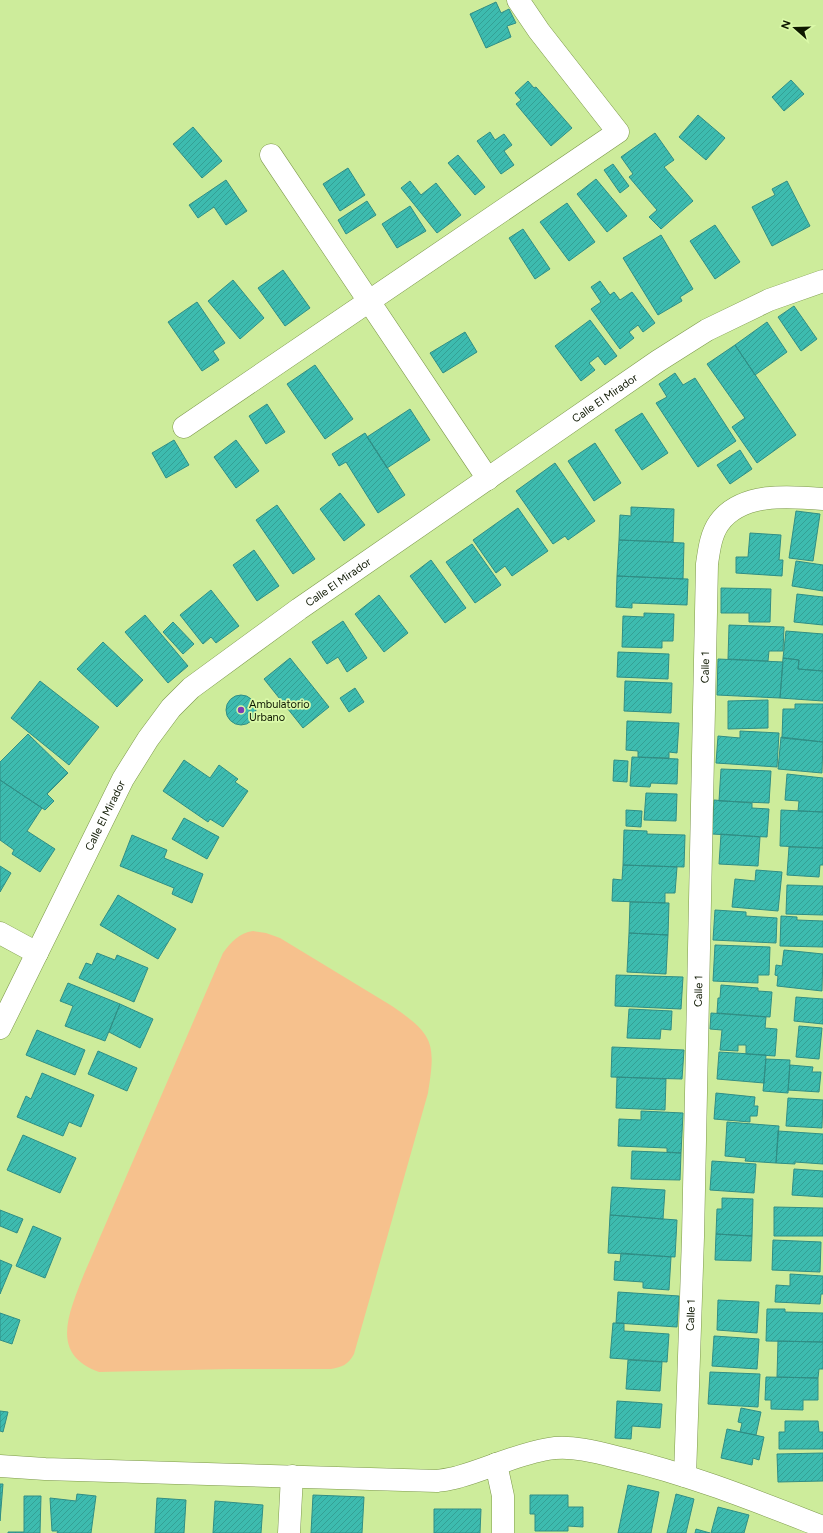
<svg xmlns="http://www.w3.org/2000/svg" width="823" height="1533" font-family="Figtree,sans-serif">
<style>
.pitch{fill:#f6c18d}
.building{fill:url(#building-hatch);stroke:#308e85}
.lines{fill:none;stroke-linecap:round;stroke-linejoin:round}
.minor-casing{stroke:#7d994b;stroke-width:23}
.minor{stroke:#fff;stroke-width:22}
.poi-dot{fill:#7e3fb4;stroke:#daf9a8;stroke-width:1.5}
.labels{text-anchor:middle;stroke-width:3.5;stroke-linejoin:round;paint-order:stroke}
.street-label{font-size:11px;fill:#0d1700;stroke:#daf9a8}
.poi-label{font-size:11px;fill:#0d1700;stroke:#daf9a8;text-anchor:start}
</style>
<defs>
<pattern id="building-hatch" width="6" height="6" patternUnits="userSpaceOnUse"><rect width="6" height="6" fill="#3dbbaf"/><path d="M-1 1l2-2M0 6l6-6M5 7l2-2" fill="none" stroke="#34a095"/></pattern>
</defs>
<rect width="100%" height="100%" fill="#cdec9b"/>
<path class="pitch" d="M 253,931 L 266,933 L 280,938 L 392,1006 C 434,1035 436,1043 428,1093 L 354,1354 C 348,1365 342,1367 331,1369 L 231,1369 L 99,1372 C 48,1354 70,1311 84,1274 L 223,953 C 231,942 239,933 253,931 Z"/>
<path class="building" d="M 496,2 L 501,13 L 509,9 L 516,23 L 507,26 L 511,37 L 486,48 L 470,14 Z
M 791,80 L 804,94 L 784,111 L 772,97 Z
M 528,81 L 534,88 L 536,87 L 572,128 L 551,146 L 516,104 L 521,100 L 515,93 Z
M 698,115 L 725,138 L 706,160 L 679,137 Z
M 193,127 L 222,161 L 202,178 L 173,144 Z
M 490,132 L 495,140 L 504,134 L 512,145 L 504,151 L 514,165 L 501,174 L 477,141 Z
M 655,133 L 674,160 L 664,167 L 693,201 L 661,229 L 649,217 L 657,210 L 629,177 L 633,174 L 621,157 Z
M 458,155 L 485,187 L 475,195 L 448,163 Z
M 613,164 L 629,186 L 620,193 L 604,170 Z
M 348,168 L 365,195 L 340,211 L 323,184 Z
M 596,179 L 627,216 L 607,232 L 577,194 Z
M 226,180 L 247,211 L 226,225 L 214,207 L 198,218 L 189,205 Z
M 410,181 L 421,195 L 436,183 L 461,215 L 437,233 L 401,188 Z
M 787,181 L 810,226 L 772,246 L 752,207 L 775,195 L 772,189 Z
M 367,201 L 376,215 L 346,234 L 338,220 Z
M 567,203 L 595,242 L 569,261 L 540,222 Z
M 410,206 L 426,231 L 397,248 L 382,224 Z
M 715,225 L 740,262 L 715,279 L 690,241 Z
M 523,229 L 550,269 L 535,279 L 509,238 Z
M 661,235 L 693,289 L 680,297 L 682,301 L 658,315 L 623,258 Z
M 283,270 L 310,308 L 285,326 L 258,288 Z
M 233,280 L 264,318 L 240,339 L 208,301 Z
M 600,281 L 610,295 L 614,292 L 620,300 L 632,292 L 655,323 L 643,332 L 638,325 L 629,332 L 634,338 L 620,349 L 591,309 L 601,302 L 591,287 Z
M 197,302 L 225,343 L 213,351 L 219,360 L 202,371 L 168,322 Z
M 794,306 L 817,339 L 801,351 L 778,317 Z
M 590,320 L 617,356 L 605,365 L 598,356 L 589,363 L 595,370 L 581,381 L 555,346 Z
M 767,322 L 787,352 L 755,375 L 735,345 Z
M 465,332 L 477,352 L 443,373 L 430,353 Z
M 735,345 L 796,435 L 757,463 L 732,427 L 745,418 L 707,364 Z
M 315,365 L 353,419 L 325,439 L 287,384 Z
M 675,373 L 683,385 L 695,378 L 736,441 L 698,467 L 656,403 L 667,397 L 659,384 Z
M 267,404 L 285,432 L 266,444 L 249,416 Z
M 410,409 L 430,440 L 387,468 L 367,437 Z
M 642,413 L 668,453 L 642,470 L 615,430 Z
M 365,433 L 405,495 L 378,513 L 346,462 L 339,466 L 332,454 Z
M 174,440 L 189,465 L 166,478 L 152,453 Z
M 236,440 L 259,471 L 236,488 L 214,457 Z
M 595,443 L 621,483 L 594,501 L 568,461 Z
M 740,450 L 752,469 L 730,484 L 717,465 Z
M 555,463 L 595,521 L 568,540 L 565,536 L 553,544 L 516,491 Z
M 340,493 L 365,525 L 344,541 L 320,509 Z
M 277,505 L 315,559 L 293,574 L 256,520 Z
M 631,507 L 674,509 L 673,542 L 619,540 L 620,515 L 631,516 Z
M 518,508 L 548,551 L 512,576 L 505,566 L 496,573 L 473,540 Z
M 796,511 L 820,514 L 813,561 L 789,558 Z
M 750,533 L 781,535 L 779,560 L 783,560 L 782,576 L 736,573 L 736,557 L 748,557 Z
M 619,540 L 684,543 L 683,579 L 617,576 Z
M 472,544 L 501,585 L 475,603 L 446,562 Z
M 254,550 L 279,586 L 257,601 L 233,565 Z
M 431,560 L 466,608 L 445,623 L 410,576 Z
M 796,561 L 823,565 L 823,591 L 792,586 Z
M 617,576 L 688,579 L 687,605 L 632,603 L 632,608 L 616,607 Z
M 721,588 L 771,589 L 770,622 L 749,622 L 749,613 L 721,613 Z
M 211,590 L 239,626 L 216,643 L 211,637 L 203,644 L 180,615 Z
M 797,594 L 823,597 L 823,625 L 794,622 Z
M 379,595 L 408,633 L 384,652 L 355,614 Z
M 644,613 L 674,614 L 673,641 L 662,641 L 662,648 L 622,647 L 623,616 L 644,617 Z
M 145,615 L 188,666 L 168,683 L 125,632 Z
M 343,621 L 367,658 L 347,672 L 338,657 L 327,664 L 312,642 Z
M 173,622 L 194,644 L 183,654 L 163,632 Z
M 729,625 L 784,627 L 783,651 L 769,651 L 768,661 L 728,659 Z
M 786,631 L 823,634 L 823,671 L 798,669 L 799,660 L 783,658 Z
M 103,642 L 143,680 L 117,707 L 77,669 Z
M 618,652 L 669,654 L 668,679 L 617,677 Z
M 290,658 L 329,707 L 303,728 L 264,679 Z
M 783,658 L 799,660 L 798,669 L 823,671 L 823,701 L 780,698 Z
M 718,659 L 783,662 L 780,698 L 717,695 Z
M 40,681 L 99,727 L 69,765 L 11,718 Z
M 625,681 L 672,683 L 671,713 L 624,711 Z
M 355,688 L 364,702 L 349,712 L 340,698 Z
M226 710a15 15 0 1 1 30 0a15 15 0 1 1-30 0Z
M 768,700 L 768,728 L 728,729 L 728,701 Z
M 795,704 L 823,704 L 823,742 L 782,738 L 783,709 L 795,709 Z
M 627,721 L 679,723 L 677,753 L 669,752 L 669,758 L 638,757 L 638,751 L 626,750 Z
M 740,731 L 779,733 L 777,767 L 716,763 L 718,736 L 740,738 Z
M 28,734 L 68,773 L 47,794 L 54,801 L 45,810 L 0,780 L 0,762 Z
M 781,737 L 823,742 L 822,773 L 778,769 Z
M 632,757 L 678,759 L 677,784 L 651,783 L 650,787 L 630,786 Z
M 184,760 L 210,778 L 219,765 L 238,779 L 235,782 L 248,791 L 223,827 L 210,819 L 208,822 L 163,791 Z
M 614,760 L 628,761 L 627,782 L 613,781 Z
M 721,769 L 771,771 L 769,803 L 719,801 Z
M 787,774 L 823,778 L 823,812 L 798,811 L 799,801 L 785,800 Z
M 0,780 L 42,808 L 27,831 L 55,849 L 40,872 L 12,854 L 14,850 L 0,840 Z
M 646,793 L 677,794 L 676,821 L 644,820 Z
M 714,800 L 752,803 L 752,808 L 769,809 L 767,837 L 712,834 Z
M 626,810 L 642,811 L 641,827 L 626,826 Z
M 781,810 L 823,812 L 823,848 L 780,846 Z
M 184,818 L 219,837 L 207,859 L 172,839 Z
M 624,830 L 647,831 L 647,834 L 685,835 L 684,867 L 623,865 Z
M 721,834 L 760,837 L 758,866 L 719,864 Z
M 132,835 L 167,850 L 164,858 L 203,874 L 192,903 L 172,894 L 174,888 L 120,866 Z
M 789,847 L 823,848 L 823,865 L 820,865 L 819,877 L 787,875 Z
M 623,865 L 677,867 L 675,893 L 665,893 L 665,903 L 612,901 L 613,879 L 622,880 Z
M 0,866 L 11,873 L 0,892 Z
M 756,870 L 782,872 L 778,911 L 732,907 L 735,879 L 755,881 Z
M 787,885 L 823,886 L 823,915 L 786,914 Z
M 118,895 L 176,929 L 158,959 L 100,925 Z
M 630,902 L 669,903 L 668,935 L 629,933 Z
M 715,910 L 746,912 L 746,916 L 777,918 L 776,943 L 713,940 Z
M 781,916 L 797,917 L 797,920 L 823,921 L 823,947 L 780,946 Z
M 629,933 L 668,935 L 666,974 L 627,972 Z
M 715,945 L 770,947 L 769,975 L 758,975 L 758,983 L 713,981 Z
M 784,950 L 823,954 L 822,991 L 777,986 L 778,976 L 775,975 L 776,965 L 782,966 Z
M 97,953 L 115,960 L 117,955 L 148,968 L 134,1002 L 79,978 L 86,963 L 92,965 Z
M 616,975 L 683,977 L 681,1009 L 615,1006 Z
M 68,983 L 120,1004 L 105,1041 L 65,1026 L 73,1006 L 60,1001 Z
M 721,985 L 758,988 L 758,991 L 772,992 L 770,1017 L 717,1013 L 718,998 L 720,998 Z
M 796,997 L 823,999 L 823,1024 L 794,1021 Z
M 120,1004 L 153,1019 L 140,1048 L 109,1032 Z
M 629,1009 L 672,1011 L 671,1030 L 661,1029 L 660,1039 L 627,1038 Z
M 711,1013 L 766,1017 L 765,1028 L 777,1029 L 775,1056 L 746,1054 L 746,1045 L 738,1045 L 738,1051 L 720,1050 L 722,1030 L 710,1029 Z
M 799,1026 L 822,1028 L 819,1059 L 796,1057 Z
M 37,1030 L 85,1050 L 75,1075 L 26,1055 Z
M 612,1047 L 684,1050 L 682,1079 L 611,1077 Z
M 98,1051 L 137,1068 L 127,1091 L 88,1074 Z
M 719,1052 L 766,1055 L 764,1083 L 717,1079 Z
M 766,1059 L 790,1060 L 788,1093 L 763,1091 Z
M 790,1065 L 813,1067 L 812,1072 L 821,1072 L 819,1092 L 788,1090 Z
M 42,1073 L 94,1095 L 81,1127 L 69,1122 L 63,1136 L 17,1117 L 26,1096 L 31,1099 Z
M 617,1077 L 666,1079 L 665,1110 L 616,1108 Z
M 716,1093 L 755,1097 L 754,1106 L 758,1106 L 757,1116 L 750,1116 L 750,1122 L 714,1119 Z
M 788,1098 L 823,1100 L 822,1128 L 786,1126 Z
M 641,1111 L 683,1113 L 681,1153 L 667,1152 L 667,1148 L 618,1146 L 619,1119 L 641,1120 Z
M 727,1122 L 779,1126 L 776,1163 L 745,1161 L 746,1158 L 725,1156 Z
M 778,1131 L 823,1134 L 823,1164 L 795,1162 L 795,1164 L 776,1163 Z
M 23,1135 L 76,1158 L 60,1193 L 7,1170 Z
M 632,1151 L 681,1153 L 680,1180 L 631,1179 Z
M 712,1161 L 756,1164 L 754,1193 L 710,1190 Z
M 794,1169 L 823,1171 L 823,1197 L 792,1195 Z
M 612,1187 L 665,1190 L 663,1219 L 610,1215 Z
M 722,1198 L 753,1199 L 752,1236 L 716,1234 L 717,1209 L 722,1209 Z
M 774,1207 L 823,1208 L 823,1236 L 774,1236 Z
M 0,1210 L 23,1219 L 17,1233 L 0,1226 Z
M 610,1215 L 677,1220 L 675,1257 L 608,1253 Z
M 33,1226 L 61,1238 L 45,1278 L 16,1266 Z
M 716,1234 L 752,1236 L 751,1261 L 715,1260 Z
M 773,1240 L 821,1242 L 820,1272 L 772,1270 Z
M 621,1253 L 671,1257 L 669,1290 L 643,1288 L 643,1282 L 614,1280 L 615,1261 L 620,1262 Z
M 0,1260 L 12,1265 L 0,1294 Z
M 790,1274 L 823,1276 L 823,1294 L 821,1294 L 820,1304 L 775,1302 L 776,1285 L 790,1286 Z
M 618,1292 L 679,1296 L 677,1327 L 616,1323 Z
M 718,1300 L 759,1302 L 757,1333 L 717,1330 Z
M 767,1309 L 785,1309 L 785,1312 L 823,1313 L 823,1342 L 766,1341 Z
M 0,1313 L 20,1320 L 12,1344 L 0,1340 Z
M 613,1323 L 624,1323 L 624,1331 L 669,1334 L 667,1362 L 610,1358 Z
M 714,1336 L 759,1339 L 757,1369 L 712,1366 Z
M 778,1341 L 823,1342 L 823,1369 L 819,1369 L 818,1378 L 777,1377 Z
M 628,1360 L 662,1362 L 660,1391 L 626,1389 Z
M 710,1372 L 760,1374 L 758,1407 L 708,1404 Z
M 766,1377 L 818,1378 L 818,1400 L 803,1400 L 803,1410 L 771,1409 L 771,1400 L 765,1400 Z
M 617,1401 L 662,1404 L 660,1428 L 632,1426 L 631,1439 L 615,1438 Z
M 741,1408 L 761,1412 L 756,1435 L 740,1432 L 742,1423 L 738,1422 Z
M 0,1411 L 8,1412 L 3,1432 L 0,1431 Z
M 785,1421 L 818,1421 L 819,1432 L 823,1432 L 823,1449 L 779,1449 L 779,1432 L 785,1432 Z
M 727,1429 L 764,1437 L 759,1460 L 753,1458 L 752,1465 L 721,1458 Z
M 823,1453 L 823,1481 L 778,1482 L 777,1454 Z
M 0,1484 L 3,1484 L 0,1521 Z
M 628,1485 L 659,1492 L 651,1533 L 618,1533 Z
M 77,1494 L 96,1496 L 91,1533 L 57,1533 L 58,1531 L 52,1531 L 50,1498 L 76,1501 Z
M 676,1494 L 694,1499 L 686,1533 L 667,1533 Z
M 313,1495 L 364,1497 L 362,1533 L 311,1533 Z
M 530,1495 L 568,1495 L 568,1507 L 583,1507 L 583,1527 L 568,1526 L 568,1531 L 535,1531 L 535,1514 L 530,1514 Z
M 24,1496 L 41,1496 L 40,1533 L 8,1533 L 8,1532 L 24,1532 Z
M 157,1498 L 186,1500 L 184,1533 L 155,1533 Z
M 215,1501 L 263,1505 L 261,1533 L 213,1533 Z
M 718,1507 L 749,1515 L 744,1533 L 711,1533 Z
M 434,1509 L 481,1509 L 480,1533 L 434,1533 Z
M 696,1529 L 710,1533 L 695,1533 Z"/>
<g class="lines">
<defs>
<g id="minor">
<path d="M 271,155 L 488,479"/>
<path d="M 184,427 L 618,132 L 539,31 L 518,0"/>
<path d="M 0,933 L 37,953"/>
<path id="s1" d="M 0,1028 L 123,779 L 148,739 L 171,708 L 191,688 L 299,609 L 658,361 L 707,330 L 769,300 L 823,281"/>
<path d="M 496,1464 L 503,1496 L 503,1533"/>
<path d="M 0,1466 L 45,1469 L 437,1481 C 444,1480 452,1479 458,1477 C 488,1469 517,1454 548,1449 C 571,1445 597,1452 620,1458 C 689,1474 756,1501 823,1527"/>
<path id="s2" d="M 685,1476 L 693,1237 L 707,564 C 709,550 711,534 719,523 C 741,492 789,496 823,499"/>
<path d="M 289,1533 L 292,1476"/>
</g>
</defs>
<use href="#minor" class="minor-casing"/>
<use href="#minor" class="minor"/>
</g>
<circle class="poi-dot" cx="241" cy="710" r="4"/>
<g class="labels">
<g class="street-label">
<text dy="4" stroke="none"><textPath href="#s1" startOffset="897">Calle El Mirador</textPath></text>
<text dy="4" stroke="none"><textPath href="#s1" startOffset="573">Calle El Mirador</textPath></text>
<text dy="4" stroke="none"><textPath href="#s2" startOffset="809">Calle 1</textPath></text>
<text dy="4" stroke="none"><textPath href="#s1" startOffset="237">Calle El Mirador</textPath></text>
<text dy="4" stroke="none"><textPath href="#s2" startOffset="485">Calle 1</textPath></text>
<text dy="4" stroke="none"><textPath href="#s2" startOffset="161">Calle 1</textPath></text>
</g>
<g class="poi-label">
<text x="249" y="708">Ambulatorio<tspan x="249" dy="13">Urbano</tspan></text>
</g>
</g>
<g transform="translate(795 28) rotate(290)" stroke="#daf9a8" stroke-width="3" paint-order="stroke">
<path d="M0-3L7 15L0 10L-7 15Z" fill="#0d1700"/>
<text y="-6" font-size="11" font-weight="bold" text-anchor="middle" fill="#0d1700">N</text>
</g>
</svg>
